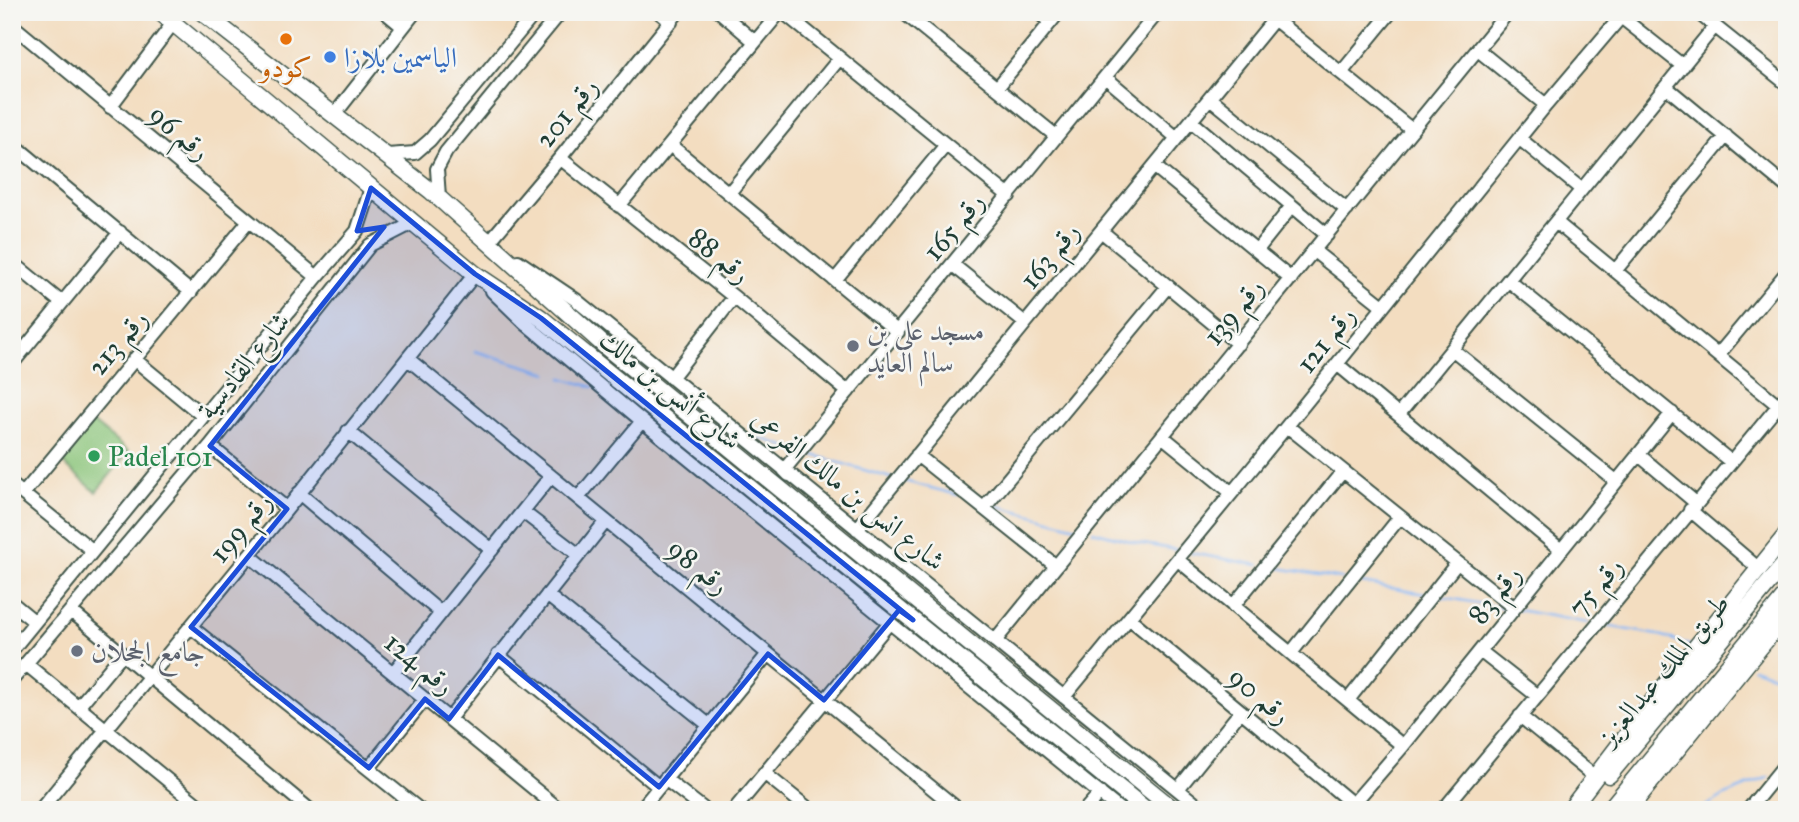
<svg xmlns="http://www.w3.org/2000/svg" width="1799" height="822" font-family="'IM FELL Great Primer',Amiri,serif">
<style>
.green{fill:#8ac479;stroke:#548056;stroke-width:2}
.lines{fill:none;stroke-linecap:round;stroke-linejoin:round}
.stream{stroke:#89b8f4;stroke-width:2.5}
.minor-casing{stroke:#3f5549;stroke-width:16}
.major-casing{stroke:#3f5549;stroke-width:19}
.minor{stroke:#fff;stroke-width:12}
.major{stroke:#fff;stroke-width:16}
.marked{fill:#1d4ed8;fill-opacity:0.2;stroke:#1d4ed8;stroke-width:5;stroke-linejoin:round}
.food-dot{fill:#e8710a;stroke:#f6f6f2;stroke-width:2.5}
.shop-dot{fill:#3f7fe0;stroke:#f6f6f2;stroke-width:2.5}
.worship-dot{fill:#6b7280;stroke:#f6f6f2;stroke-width:2.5}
.leisure-dot{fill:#2e9e5b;stroke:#f6f6f2;stroke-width:2.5}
.labels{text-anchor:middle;stroke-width:5;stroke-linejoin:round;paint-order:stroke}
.shop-label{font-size:28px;fill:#366cbe;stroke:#f6f6f2;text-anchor:start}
.food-label{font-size:28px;fill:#c56008;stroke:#f6f6f2}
.street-label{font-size:28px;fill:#1f3d34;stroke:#f6f6f2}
.worship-label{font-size:28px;fill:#5b616d;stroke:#f6f6f2;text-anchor:start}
.leisure-label{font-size:28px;fill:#27864d;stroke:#f6f6f2;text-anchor:start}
</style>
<rect width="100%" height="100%" fill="#f6f6f2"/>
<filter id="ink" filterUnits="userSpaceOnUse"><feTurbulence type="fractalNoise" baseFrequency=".0143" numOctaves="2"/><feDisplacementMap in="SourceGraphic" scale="14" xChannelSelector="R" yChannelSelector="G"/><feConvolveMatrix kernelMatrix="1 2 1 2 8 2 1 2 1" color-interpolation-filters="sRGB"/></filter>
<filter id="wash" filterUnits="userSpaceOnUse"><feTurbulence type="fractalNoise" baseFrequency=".00686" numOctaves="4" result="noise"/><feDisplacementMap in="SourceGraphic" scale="28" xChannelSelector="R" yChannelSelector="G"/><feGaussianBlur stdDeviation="1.57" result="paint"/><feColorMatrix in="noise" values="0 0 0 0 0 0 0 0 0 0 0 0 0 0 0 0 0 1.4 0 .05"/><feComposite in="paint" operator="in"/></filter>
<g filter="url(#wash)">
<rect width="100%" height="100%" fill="#f3ddc0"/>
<path class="green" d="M 91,421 L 129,452 L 96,492 L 59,460 Z"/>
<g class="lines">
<path class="stream" d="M 475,351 L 548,373
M 562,378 L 593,387
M 711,423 L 722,427
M 750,435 L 794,449
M 807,453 L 891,478
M 904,481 L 958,495
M 995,505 L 1080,528
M 1093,531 L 1138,543 L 1177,550
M 1191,553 L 1259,565
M 1273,567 L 1342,579
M 1356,582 L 1425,594
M 1438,596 L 1504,608
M 1518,610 L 1588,623
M 1602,625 L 1663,636 L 1691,646
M 1753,668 L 1787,680
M 1699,810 L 1725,795 L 1769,777"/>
</g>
</g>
<g filter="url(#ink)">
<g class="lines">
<defs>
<path id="minor" d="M 385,12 L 403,27
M 659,12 L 671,22
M 720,12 L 755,42
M 783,12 L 1009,196
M 903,12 L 1056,136
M 1038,12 L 1050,22
M 1697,12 L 1787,84
M 1621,17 L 1683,66
M 1274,19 L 1412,130
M 12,25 L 317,277
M 1478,50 L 1546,105
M 1341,73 L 1391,12
M 1105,77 L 1177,138
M 1666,87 L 1787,187
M 997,88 L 1059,12
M 1210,98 L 1347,210
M 110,107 L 173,23
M 335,114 L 415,12
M 1191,121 L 1327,235
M 1520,139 L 1581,189
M 12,143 L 191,292
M 670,145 L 898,332
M 387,155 L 415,153 L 430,140 L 536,12
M 560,158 L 734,297 L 848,392
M 1154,166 L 1291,279
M 729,193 L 839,59
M 439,197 L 437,169 L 446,152 L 561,12
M 619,206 L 780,12
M 1557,223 L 1778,405
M 1101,231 L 1238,344
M 497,247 L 489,242 L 560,158 L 678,12
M 1257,250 L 1292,206
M 1314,251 L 1383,306
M 518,261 L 576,300 L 1203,810
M 12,262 L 62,303
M 953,265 L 1025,323
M 1615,271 L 1726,136
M 835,280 L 945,146
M 1508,280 L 1730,461
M 492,291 L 525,323 L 642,421 L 1120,810
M 1452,349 L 1616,481
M 1718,355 L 1787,272
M 134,359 L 203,416
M 408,359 L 959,810
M 12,364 L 120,232
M 1337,364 L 1561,550
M 671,378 L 734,297
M 1399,414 L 1715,26
M 1287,426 L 1513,607
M 348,431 L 492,550
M 1162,436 L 1232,493
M 210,446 L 287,509
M 917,455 L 1056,566
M 1639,455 L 1696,503
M 789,475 L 784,470 L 1158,12
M 12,485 L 93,551
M 299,493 L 441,613
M 23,494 L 249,221
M 578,498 L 642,421
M 984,508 L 1168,286
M 1690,510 L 1758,568
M 523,512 L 579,555
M 857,529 L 1280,12
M 249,555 L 560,810
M 1178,560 L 1403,746
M 547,595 L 710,726
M 12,603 L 35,622
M 1233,606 L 1343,471
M 71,611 L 310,810
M 1129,618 L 1360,810
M 191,627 L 420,810
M 995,641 L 1508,12
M 12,650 L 317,277 L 357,231 L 371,188
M 1480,651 L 1536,695
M 1291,653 L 1400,517
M 498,655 L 659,787
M 26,664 L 204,810
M 393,673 L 551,476
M 12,680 L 210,446 L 370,245 L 413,223
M 1064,697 L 1287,426 L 1546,105 L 1625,12
M 1348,700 L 1457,563
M 79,706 L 122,654
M 1520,716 L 1595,777 L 1589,783
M 449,719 L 606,521
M 369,768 L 425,699
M 764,773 L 810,810
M 665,779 L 705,810
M 1178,789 L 1241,711
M 1353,804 L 1403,746 L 1672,413
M 40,810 L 287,509 L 475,274 L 479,278
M 640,810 L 768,654
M 734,810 L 890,622
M 1085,810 L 1100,793
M 1443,810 L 1787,395
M 1748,810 L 1787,762"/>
<path id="major" d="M 160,12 L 475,274 L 541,318 L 1146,810
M 202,12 L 431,191 L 605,346 L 1174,810
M 1609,775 L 1787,561
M 1570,810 L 1659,693 L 1787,534
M 1609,810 L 1787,594
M 1628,810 L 1787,614"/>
</defs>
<use href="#minor" class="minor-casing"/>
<use href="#major" class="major-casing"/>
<use href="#minor" class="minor"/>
<use href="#major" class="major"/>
</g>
</g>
<path class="marked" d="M 371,188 L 475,274 L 541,318 L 913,620 L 899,610 L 824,700 L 768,654 L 659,787 L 498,655 L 449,719 L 425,699 L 369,768 L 191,627 L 287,509 L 210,446 L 384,227 L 357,231 Z"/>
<circle class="food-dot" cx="286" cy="39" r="7"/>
<circle class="shop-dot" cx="330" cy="57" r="7"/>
<g class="worship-dot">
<circle cx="853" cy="346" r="7"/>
<circle cx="77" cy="651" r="7"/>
</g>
<circle class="leisure-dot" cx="94" cy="456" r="7"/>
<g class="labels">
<g class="shop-label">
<text x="344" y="67">الياسمين بلازا</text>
</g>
<g class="food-label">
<text x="286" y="77">كودو</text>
</g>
<g class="street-label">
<text transform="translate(566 112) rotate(-51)" y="10">رقم 201</text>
<text transform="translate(180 132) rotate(40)" y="10">رقم 96</text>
<text transform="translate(953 226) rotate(-51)" y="10">رقم 165</text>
<text transform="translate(720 255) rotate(39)" y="10">رقم 88</text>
<text transform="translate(1049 255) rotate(-51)" y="10">رقم 163</text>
<text transform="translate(1233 311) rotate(-51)" y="10">رقم 139</text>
<text transform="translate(1325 339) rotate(-52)" y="10">رقم 121</text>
<text transform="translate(117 342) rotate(-50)" y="10">رقم 213</text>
<text transform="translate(243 365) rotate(-51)" y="10">شارع القادسية</text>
<text transform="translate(671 389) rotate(39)" y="10">شارع أنس بن مالك</text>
<text transform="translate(849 489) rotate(39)" y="10">شارع انس بن مالك الفرعي</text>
<text transform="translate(240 527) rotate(-51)" y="10">رقم 199</text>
<text transform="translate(699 566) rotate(39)" y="10">رقم 98</text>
<text transform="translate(1595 586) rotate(-50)" y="10">رقم 75</text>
<text transform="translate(1494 594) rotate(-52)" y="10">رقم 83</text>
<text transform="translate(420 663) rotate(39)" y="10">رقم 124</text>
<text transform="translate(1663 669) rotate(-50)" y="10">طريق الملك عبدالعزيز</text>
<text transform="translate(1260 695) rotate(40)" y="10">رقم 90</text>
</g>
<g class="worship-label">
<text x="867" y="340">مسجد علي بن<tspan x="867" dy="32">سالم العايد</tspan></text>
<text x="91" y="661">جامع الجحلان</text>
</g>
<g class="leisure-label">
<text x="108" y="466">Padel 101</text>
</g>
</g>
<rect width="1799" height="822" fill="none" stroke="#f6f6f2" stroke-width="42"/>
</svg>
